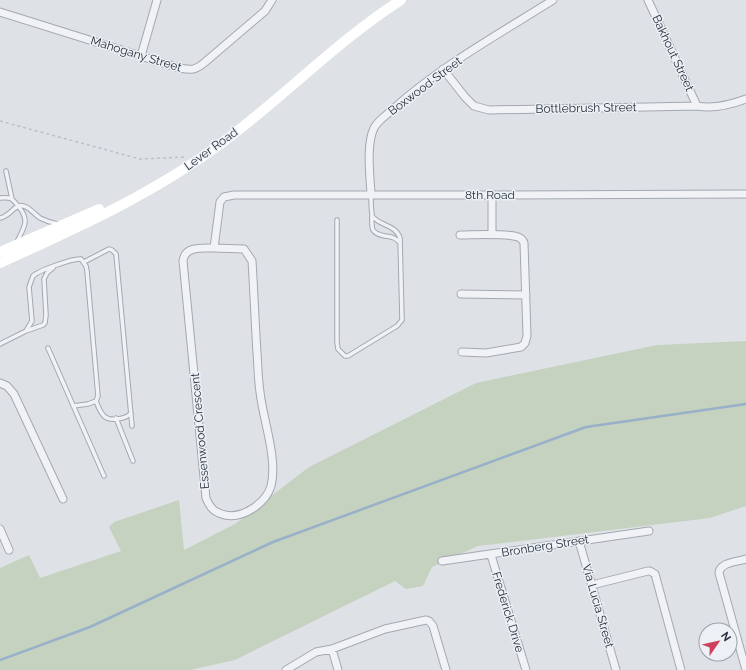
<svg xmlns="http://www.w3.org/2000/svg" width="746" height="670" font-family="Raleway,sans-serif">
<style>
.green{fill:#c4d2bf}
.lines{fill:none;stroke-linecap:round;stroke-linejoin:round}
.stream{stroke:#98b1c8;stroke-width:2.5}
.lane-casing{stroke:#a3a9b1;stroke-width:5.5}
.street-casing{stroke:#a3a9b1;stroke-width:9}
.path{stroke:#bcc0c6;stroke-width:1.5;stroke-dasharray:3 3;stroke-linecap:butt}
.lane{stroke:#f0f2f6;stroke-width:3.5}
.street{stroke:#f0f2f6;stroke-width:7}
.secondary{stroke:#fff;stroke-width:10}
.labels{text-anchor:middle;stroke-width:3;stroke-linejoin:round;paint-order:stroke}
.street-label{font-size:12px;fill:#27303e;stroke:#edf1f5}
</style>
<rect width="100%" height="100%" fill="#dee2e7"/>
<path class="green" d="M 746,341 L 746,506 L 710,518 L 478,546 L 432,567 L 423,586 L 406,589 L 395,581 L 235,660 L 190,670 L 0,670 L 0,568 L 29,555 L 40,578 L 121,551 L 109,527 L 114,522 L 179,500 L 184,550 L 235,524 L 309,467 L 476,383 L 657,345 Z"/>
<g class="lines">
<path class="stream" d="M 0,660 L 90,627 L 273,542 L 586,427 L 746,404"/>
<defs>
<path id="lane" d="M 6,171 L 12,199
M 371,195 C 371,201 371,208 372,214 C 372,227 369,233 385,236 C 391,237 395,237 399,242
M 0,198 C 11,197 12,198 19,207 C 30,221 24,227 17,242
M 0,218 C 9,216 11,210 18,206 C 26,203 34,214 40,218 C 46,221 52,223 58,224
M 337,220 L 337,342 L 338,349 L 345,356 L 348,356 L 397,326 L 402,320 L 400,238 C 396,225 380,226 372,216
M 84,262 L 109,249 L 112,250 L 116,254 L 132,426
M 26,331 L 32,321 L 29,287 L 33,276 C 38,271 73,258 81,259 L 86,266 L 87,271 L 98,396 L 96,401 L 88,404 L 73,406
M 0,344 L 26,331 L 43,325 L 45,323 L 46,315 L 44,279 L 47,273 L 53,268
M 48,348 L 104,476
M 96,401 C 98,406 100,412 104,416 C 110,422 126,419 131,413
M 116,418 L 133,461"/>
<path id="street" d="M 648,0 L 697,106
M 0,12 L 179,68 C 191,70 194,71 204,63 L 265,11 L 272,0
M 141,56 L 157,0
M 443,69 L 465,97 L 474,106 L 489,110 L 697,106 C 714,109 730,105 746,99
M 371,194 C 370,175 366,145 374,128 C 378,120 387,115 393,109 C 441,66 499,34 553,0
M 460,235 C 474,235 506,233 518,237 C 521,238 523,240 524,243 L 527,336 L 525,343 L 521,347 L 486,353 L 462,352
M 492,235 L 492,195
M 214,248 L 244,249 L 252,261 C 254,292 255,322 257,353 C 258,366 258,379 260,392 C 263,420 278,459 271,486 C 266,503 243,519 225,515 C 215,513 210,508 206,498 L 183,261 C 185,246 201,248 214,248 L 220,202 L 224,197 L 234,195 L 492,195 L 746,194
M 461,294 L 526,295
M 0,383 L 7,386 L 14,394 L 63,499
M 0,529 L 9,550
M 579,541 L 616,670
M 491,555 L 526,670
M 442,561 L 649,531
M 592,585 L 648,571 L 650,571 L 655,574 L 681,670
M 332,649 L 338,670
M 286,670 L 316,652 L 332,649 L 385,629 L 426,620 L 429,621 L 433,626 L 446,670
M 746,670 L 719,573 C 720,562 737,562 746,559"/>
</defs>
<use href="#lane" class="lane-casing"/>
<use href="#street" class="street-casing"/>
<path class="path" d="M 0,121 L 140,159 L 185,157"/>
<use href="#lane" class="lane"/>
<use href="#street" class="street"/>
<path class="secondary" d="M 0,252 L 99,209
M 0,263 C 77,228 155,193 223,142 C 284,97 337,41 401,0"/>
</g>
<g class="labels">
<g class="street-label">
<text transform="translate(673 53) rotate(65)" y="4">Bakhout Street</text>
<text transform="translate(136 54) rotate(17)" y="4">Mahogany Street</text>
<text transform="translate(425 86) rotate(-37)" y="4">Boxwood Street</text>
<text transform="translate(586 108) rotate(-1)" y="4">Bottlebrush Street</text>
<text transform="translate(211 149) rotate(-36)" y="4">Lever Road</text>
<text x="490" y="199">8th Road</text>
<text transform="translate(200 431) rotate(-95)" y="4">Essenwood Crescent</text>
<text transform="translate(545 546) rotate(-9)" y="4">Bronberg Street</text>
<text transform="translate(598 606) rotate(74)" y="4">Via Lucia Street</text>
<text transform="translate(508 612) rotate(73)" y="4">Frederick Drive</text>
</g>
</g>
<g transform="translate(718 642) rotate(56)"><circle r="19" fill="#edf1f5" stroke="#9ea4ac"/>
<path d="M0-3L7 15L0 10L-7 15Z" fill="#cf405c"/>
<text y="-6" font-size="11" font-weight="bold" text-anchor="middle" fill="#27303e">N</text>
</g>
</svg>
